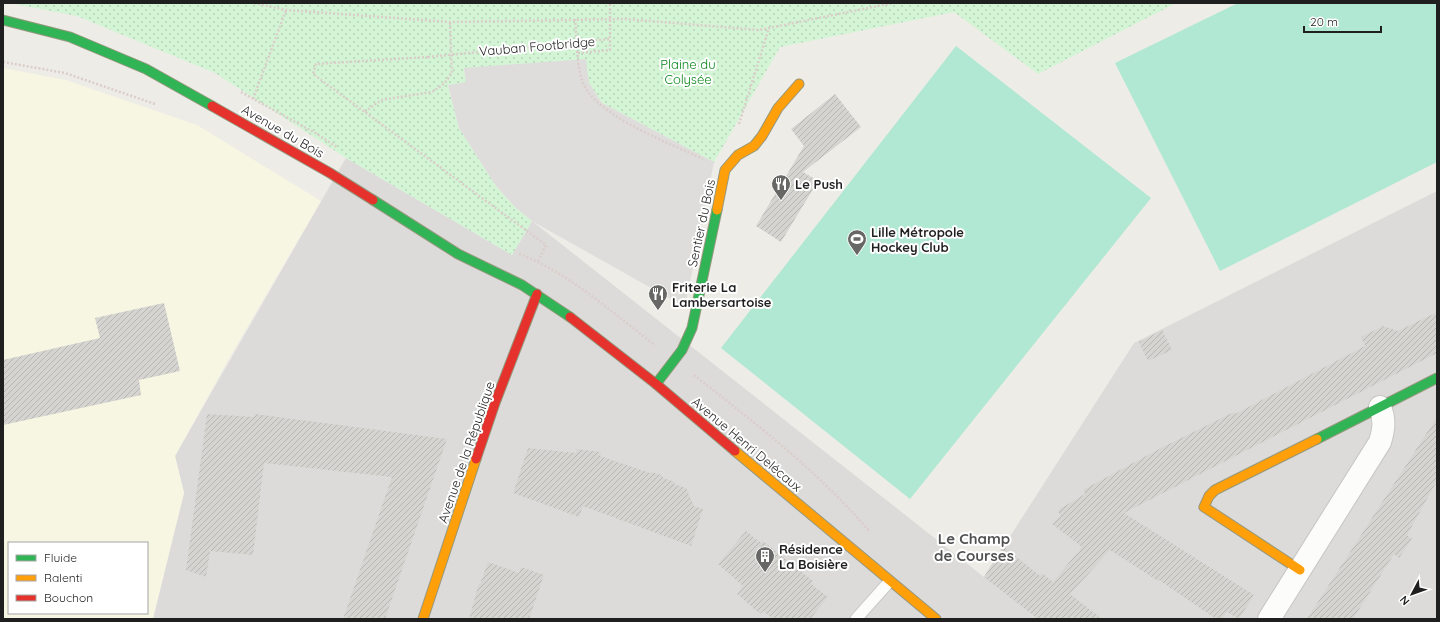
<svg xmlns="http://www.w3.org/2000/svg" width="1440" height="622" font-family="Quicksand,sans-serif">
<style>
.residential{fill:#dcdbd9}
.education{fill:#f6f6e3;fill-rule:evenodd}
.park{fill:url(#park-dots)}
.pitch{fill:#b0e8d3}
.parking{fill:#dedddb}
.building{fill:url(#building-hatch)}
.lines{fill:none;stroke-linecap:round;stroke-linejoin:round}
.lane-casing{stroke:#c6c6c3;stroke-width:13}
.street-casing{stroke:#c6c6c3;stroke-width:24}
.fast-casing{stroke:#95987e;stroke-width:11}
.slow-casing{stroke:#95987e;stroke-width:11}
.jam-casing{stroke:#95987e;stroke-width:11}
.path{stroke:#dbcdca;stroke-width:2.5;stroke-dasharray:2 2;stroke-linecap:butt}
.lane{stroke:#fcfcfb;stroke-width:11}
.street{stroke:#fcfcfb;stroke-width:22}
.fast{stroke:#30b455;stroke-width:9}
.slow{stroke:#ff9f0a;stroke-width:9}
.jam{stroke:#e5322d;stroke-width:9}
.path-bridge{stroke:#dbcdca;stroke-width:2.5;stroke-dasharray:2 2;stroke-linecap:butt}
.labels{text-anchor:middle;stroke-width:4;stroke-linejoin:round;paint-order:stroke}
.street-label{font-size:13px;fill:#1f1f1f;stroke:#fff}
.park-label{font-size:13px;fill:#058516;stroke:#fff}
.poi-label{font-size:13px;font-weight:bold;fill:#1f1f1f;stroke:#fff;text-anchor:start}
.quarter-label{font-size:15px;font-weight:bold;fill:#525252;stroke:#fff}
</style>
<defs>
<pattern id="park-dots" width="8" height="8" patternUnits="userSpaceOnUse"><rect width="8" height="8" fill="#d4f5d5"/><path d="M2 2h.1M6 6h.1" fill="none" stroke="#b6d2b6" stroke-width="1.8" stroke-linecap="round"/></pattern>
<pattern id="building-hatch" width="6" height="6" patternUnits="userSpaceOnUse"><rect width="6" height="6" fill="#d5d4d0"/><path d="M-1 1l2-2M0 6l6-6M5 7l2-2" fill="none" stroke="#b6b6b2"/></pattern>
</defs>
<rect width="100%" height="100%" fill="#edece7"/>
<path class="residential" d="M 346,158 L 512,255 L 532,221 L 984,577 L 1134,343 L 1437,191 L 1437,619 L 152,619 L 184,493 L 175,456 Z"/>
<path class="education" d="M 3,68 L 66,80 L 197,125 L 321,201 L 231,355 L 175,456 L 184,493 L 153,619 L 3,619 ZM 9,543 L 147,543 L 147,613 L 9,613 Z"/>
<path class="park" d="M 9,3 L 1176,3 L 1038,74 L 954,12 L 780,47 L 714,162 L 602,103 L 589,83 L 464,68 L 466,83 L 448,86 L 459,128 L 496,186 L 516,208 L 532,221 L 512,255 L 346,158 L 215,73 L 77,16 Z"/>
<path class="pitch" d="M 1238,3 L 1437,3 L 1437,162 L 1220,271 L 1115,63 Z
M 956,46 L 1151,198 L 910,499 L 721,348 Z"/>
<path class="parking" d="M 586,59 L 589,83 L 602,103 L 714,162 L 685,307 L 532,221 L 516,208 L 496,186 L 459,128 L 448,85 L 466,82 L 464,68 Z"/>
<path class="building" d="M 835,94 L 861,127 L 803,172 L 818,181 L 781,242 L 756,226 L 804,146 L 791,129 Z
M 164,303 L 180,371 L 139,380 L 141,395 L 3,425 L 3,360 L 100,338 L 95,318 Z
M 1437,312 L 1437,353 L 1124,513 L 1254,595 L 1239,619 L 1227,612 L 1222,619 L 1216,619 L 1159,580 L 1158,581 L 1110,550 L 1070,594 L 1102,619 L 1038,619 L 984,577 L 1003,546 L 1040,576 L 1042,573 L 1053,582 L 1082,547 L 1052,524 L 1060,516 L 1058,510 L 1085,494 L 1083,490 L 1161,448 L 1234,412 L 1235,414 L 1365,346 L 1361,337 L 1383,326 L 1398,331 Z
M 1162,330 L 1172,350 L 1148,361 L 1139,342 Z
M 207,414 L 254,417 L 255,414 L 447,439 L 385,619 L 343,619 L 392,477 L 264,463 L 253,555 L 210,551 L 206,577 L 186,570 Z
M 1437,417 L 1437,481 L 1407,535 L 1412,539 L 1399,558 L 1394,554 L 1353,619 L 1307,619 Z
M 528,448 L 576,453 L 577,449 L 601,452 L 600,456 L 650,473 L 652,472 L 662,475 L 663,478 L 675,482 L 674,484 L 686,488 L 694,506 L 703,509 L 691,546 L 583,506 L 579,517 L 513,493 Z
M 746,531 L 761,543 L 763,541 L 813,581 L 811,584 L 828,597 L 810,619 L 773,619 L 763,611 L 760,614 L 737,594 L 743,586 L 718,564 Z
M 488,562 L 519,573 L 521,567 L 544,575 L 529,619 L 469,619 L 479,583 L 480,584 Z"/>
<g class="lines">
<defs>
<path id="lane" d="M 856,619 L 889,582"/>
<path id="street" d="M 1269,619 L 1380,442 C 1384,429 1385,420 1380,407"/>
<path id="fast" d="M 3,20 L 70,37 L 146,69 L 212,106
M 373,200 L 458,254 L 522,285 L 570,317
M 656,384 L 682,350 L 692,328 L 717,210
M 1317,439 L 1437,378"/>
<path id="slow" d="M 717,210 L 725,170 L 738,155 L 754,146 L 762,136 L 778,108 L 799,84
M 735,451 L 936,619
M 1300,570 L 1204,507 L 1209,496 L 1215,490 L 1317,439
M 423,619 L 476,459"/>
<path id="jam" d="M 212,106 L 330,173 L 373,200
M 570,317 L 656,384 L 735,451
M 476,459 L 495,403 L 537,294"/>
</defs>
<use href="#lane" class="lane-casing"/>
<use href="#street" class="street-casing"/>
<use href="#fast" class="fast-casing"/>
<use href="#slow" class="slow-casing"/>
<use href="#jam" class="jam-casing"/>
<path class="path" d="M 254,3 L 286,10 L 450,22 L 626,19 L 759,30 L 893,3
M 575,19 C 577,39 576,61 582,80 C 592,115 672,144 703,159
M 578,53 L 610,50 L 610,39
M 428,57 L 316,64 L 313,74 L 546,245 L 538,261
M 3,62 L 65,73 L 155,104
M 241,92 L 317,134 L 337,147
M 253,99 L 286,10
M 365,112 L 381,100 L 432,92 L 444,84 L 452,73 L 450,22
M 739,124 L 769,28
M 519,254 C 570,273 612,313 655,345
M 694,375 C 756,424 818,471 869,531"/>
<use href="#lane" class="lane"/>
<use href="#street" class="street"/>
<use href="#fast" class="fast"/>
<use href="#slow" class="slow"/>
<use href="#jam" class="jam"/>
<path class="path-bridge" d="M 428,57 L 610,39 L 610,3"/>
</g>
<defs>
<symbol id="restaurant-pin" viewBox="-11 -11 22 30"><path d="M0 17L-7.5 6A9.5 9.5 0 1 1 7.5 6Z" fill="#676765" stroke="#fff"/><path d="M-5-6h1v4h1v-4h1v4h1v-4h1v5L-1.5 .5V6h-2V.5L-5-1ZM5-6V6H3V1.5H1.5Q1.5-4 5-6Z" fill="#fff"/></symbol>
<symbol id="stadium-pin" viewBox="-11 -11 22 30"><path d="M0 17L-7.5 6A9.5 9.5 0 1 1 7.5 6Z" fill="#676765" stroke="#fff"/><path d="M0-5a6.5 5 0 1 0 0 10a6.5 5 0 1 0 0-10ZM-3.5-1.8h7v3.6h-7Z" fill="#fff"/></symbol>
<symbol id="building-pin" viewBox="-11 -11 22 30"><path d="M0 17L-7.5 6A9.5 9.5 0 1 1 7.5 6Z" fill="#676765" stroke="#fff"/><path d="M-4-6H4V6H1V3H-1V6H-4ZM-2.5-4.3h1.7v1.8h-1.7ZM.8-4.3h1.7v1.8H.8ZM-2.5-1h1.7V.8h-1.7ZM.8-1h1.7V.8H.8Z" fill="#fff"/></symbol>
</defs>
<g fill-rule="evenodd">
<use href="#restaurant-pin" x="770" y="173" width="22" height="30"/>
<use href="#stadium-pin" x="846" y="228" width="22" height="30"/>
<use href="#restaurant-pin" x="647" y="283" width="22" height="30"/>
<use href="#building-pin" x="754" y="545" width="22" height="30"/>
</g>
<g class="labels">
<g class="street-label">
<text transform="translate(537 46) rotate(-5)" y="5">Vauban Footbridge</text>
<text transform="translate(283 131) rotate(30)" y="5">Avenue du Bois</text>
<text transform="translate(701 223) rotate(-78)" y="5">Sentier du Bois</text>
<text transform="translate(747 444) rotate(40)" y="5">Avenue Henri Delécaux</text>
<text transform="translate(466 452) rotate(-71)" y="5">Avenue de la République</text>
</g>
<g class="park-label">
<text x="688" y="69">Plaine du<tspan x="688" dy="15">Colysée</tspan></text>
</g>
<g class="poi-label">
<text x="795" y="189">Le Push</text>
<text x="871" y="237">Lille Métropole<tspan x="871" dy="15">Hockey Club</tspan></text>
<text x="672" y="292">Friterie La<tspan x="672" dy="15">Lambersartoise</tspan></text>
<text x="779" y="554">Résidence<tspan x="779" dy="15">La Boisière</tspan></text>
</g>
<g class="quarter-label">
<text x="974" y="544">Le Champ<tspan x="974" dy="17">de Courses</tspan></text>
</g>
</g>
<rect width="1440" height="622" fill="none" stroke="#1f1f1f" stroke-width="8"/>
<rect x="8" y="542" width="140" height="72" fill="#ffffff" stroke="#a5a5a5"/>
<rect x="16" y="555" width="20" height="6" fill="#30b455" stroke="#a5a5a5"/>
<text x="44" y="562" font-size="12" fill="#1f1f1f">Fluide</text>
<rect x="16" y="575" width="20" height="6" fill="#ff9f0a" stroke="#a5a5a5"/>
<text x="44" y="582" font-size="12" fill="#1f1f1f">Ralenti</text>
<rect x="16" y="595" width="20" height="6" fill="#e5322d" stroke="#a5a5a5"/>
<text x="44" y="602" font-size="12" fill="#1f1f1f">Bouchon</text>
<g transform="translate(1412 594) rotate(229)" stroke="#ffffff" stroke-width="3" paint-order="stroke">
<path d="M0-3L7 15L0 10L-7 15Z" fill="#1f1f1f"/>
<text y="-6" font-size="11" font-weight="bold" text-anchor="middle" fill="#1f1f1f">N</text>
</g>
<path d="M1304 26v6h77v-6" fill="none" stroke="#1f1f1f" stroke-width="2"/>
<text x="1310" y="26" font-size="12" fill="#1f1f1f" stroke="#ffffff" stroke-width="3" paint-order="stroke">20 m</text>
</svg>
